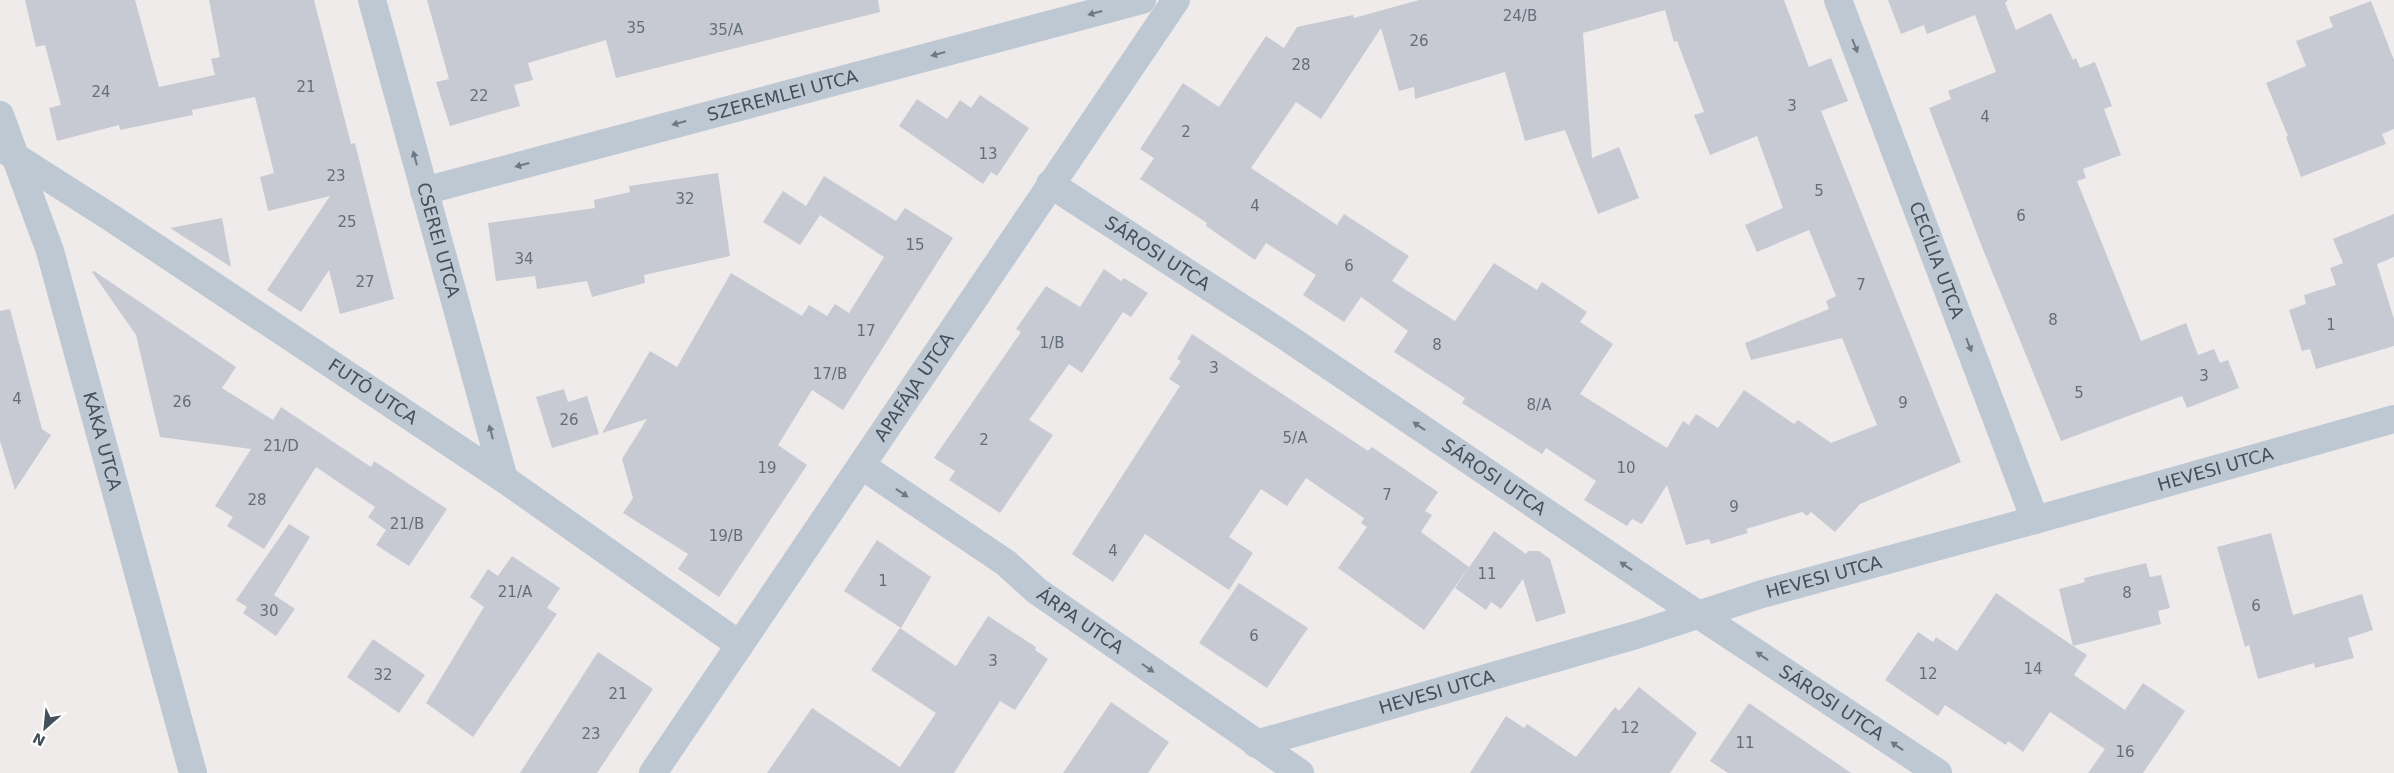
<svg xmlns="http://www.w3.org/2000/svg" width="2394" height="773" font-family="'DejaVu Sans',sans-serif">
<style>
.building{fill:#c7cad2;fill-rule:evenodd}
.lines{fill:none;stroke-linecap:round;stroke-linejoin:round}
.street{stroke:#bdc8d3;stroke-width:28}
.oneway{fill:#6e7984}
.labels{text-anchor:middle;stroke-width:4;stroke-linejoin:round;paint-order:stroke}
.number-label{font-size:15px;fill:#646e78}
.street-label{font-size:18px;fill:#434f5a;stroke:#fff}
</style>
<rect width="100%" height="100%" fill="#efebeb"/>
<path class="building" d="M 25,0 L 135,0 L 159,87 L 215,75 L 211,59 L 220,57 L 209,0 L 314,0 L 351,144 L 355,143 L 394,299 L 340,314 L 329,270 L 301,312 L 267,290 L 330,196 L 268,211 L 260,177 L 274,173 L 255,97 L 192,110 L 193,115 L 120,130 L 119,125 L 57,141 L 49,108 L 61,105 L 45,45 L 36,47 Z
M 427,0 L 878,0 L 880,12 L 616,78 L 606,40 L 528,63 L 533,80 L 514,85 L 520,106 L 450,126 L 436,82 L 449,79 Z
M 1419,0 L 1784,0 L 1809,67 L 1831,58 L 1848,101 L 1821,111 L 1961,462 L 1860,504 L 1835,532 L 1811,512 L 1807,516 L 1802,512 L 1746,529 L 1748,533 L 1711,544 L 1709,539 L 1686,545 L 1667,485 L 1642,524 L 1632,519 L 1627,526 L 1584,500 L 1596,481 L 1546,448 L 1542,454 L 1462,403 L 1465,398 L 1394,352 L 1408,331 L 1361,297 L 1344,322 L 1303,295 L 1316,275 L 1266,243 L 1255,260 L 1206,226 L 1207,223 L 1140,179 L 1154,158 L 1140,149 L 1183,83 L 1219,107 L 1266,36 L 1284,48 L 1297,27 L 1353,15 L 1354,18 ZM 1665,10 L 1674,42 L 1677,41 L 1704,112 L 1694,115 L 1710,155 L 1757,136 L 1783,208 L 1745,225 L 1757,252 L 1809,230 L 1836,296 L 1826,301 L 1829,309 L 1745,343 L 1751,360 L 1842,338 L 1877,425 L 1831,443 L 1798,420 L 1794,424 L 1744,390 L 1718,428 L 1696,414 L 1689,425 L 1683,421 L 1667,448 L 1580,394 L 1613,344 L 1580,322 L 1587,312 L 1542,282 L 1537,290 L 1494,263 L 1455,321 L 1392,281 L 1409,256 L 1344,214 L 1337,225 L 1251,168 L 1296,102 L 1321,119 L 1381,28 L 1399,91 L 1414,87 L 1415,99 L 1505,72 L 1525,141 L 1565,130 L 1598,214 L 1639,198 L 1619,147 L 1592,158 L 1583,33 Z
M 1888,0 L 2008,0 L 2005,3 L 2016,30 L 2051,13 L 2073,60 L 2076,58 L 2080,68 L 2095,62 L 2112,106 L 2104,109 L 2121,155 L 2083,169 L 2086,178 L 2077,181 L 2141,341 L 2186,323 L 2198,355 L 2214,349 L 2220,363 L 2228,360 L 2239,388 L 2187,408 L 2182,396 L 2061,441 L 1982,247 L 1929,108 L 1951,99 L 1948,91 L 1996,72 L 1975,15 L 1927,34 L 1924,25 L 1901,34 Z
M 2371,1 L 2394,60 L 2394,129 L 2382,134 L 2386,144 L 2301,177 L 2286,137 L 2288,136 L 2266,83 L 2306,66 L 2296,41 L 2333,27 L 2329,17 Z
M 980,95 L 1029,128 L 997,176 L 991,172 L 983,184 L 899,126 L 917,99 L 947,119 L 960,100 L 971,108 Z
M 718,173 L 730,256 L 644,275 L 645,283 L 592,297 L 587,281 L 537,289 L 535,276 L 496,281 L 488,223 L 595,208 L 594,200 L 630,192 L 629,186 Z
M 824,176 L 896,221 L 905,208 L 953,238 L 843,410 L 812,390 L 778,445 L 807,465 L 719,597 L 678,569 L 688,554 L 623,513 L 633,498 L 622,459 L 647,419 L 602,433 L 650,351 L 677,367 L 731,273 L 802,316 L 809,305 L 827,316 L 835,304 L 849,313 L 884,257 L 806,206 Z
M 783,191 L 820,215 L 800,245 L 763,222 Z
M 2394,214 L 2394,257 L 2377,264 L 2394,319 L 2394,346 L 2316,369 L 2310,349 L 2302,351 L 2289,310 L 2306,304 L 2304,295 L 2336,285 L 2330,268 L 2343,263 L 2333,239 Z
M 222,218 L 231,267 L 170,228 Z
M 1104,269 L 1121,281 L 1124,278 L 1148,293 L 1131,317 L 1123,312 L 1082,373 L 1069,364 L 1029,420 L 1053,435 L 1000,513 L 949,480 L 955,471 L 934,458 L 1021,332 L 1016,329 L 1046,286 L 1080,307 Z
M 94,271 L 236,367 L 222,388 L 273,420 L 281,407 L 371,467 L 374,461 L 447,509 L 409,566 L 376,545 L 386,530 L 368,517 L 375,507 L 316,467 L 264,549 L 227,526 L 233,517 L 215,506 L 251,449 L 160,437 L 136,335 L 92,272 Z
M 10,309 L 42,429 L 51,435 L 15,490 L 0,441 L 0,311 Z
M 1192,334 L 1368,451 L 1372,447 L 1438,492 L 1425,511 L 1432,515 L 1421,532 L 1469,567 L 1424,630 L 1338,568 L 1367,527 L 1361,523 L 1364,518 L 1306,478 L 1287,506 L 1261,489 L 1229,537 L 1253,553 L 1229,590 L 1145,534 L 1113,582 L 1072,554 L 1180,386 L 1169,379 L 1181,361 L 1177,359 Z
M 564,389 L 568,402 L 587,396 L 599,434 L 552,448 L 536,397 Z
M 289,524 L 310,537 L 274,595 L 295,609 L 276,636 L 243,613 L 247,607 L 236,600 Z
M 1494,531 L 1526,554 L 1528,551 L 1539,551 L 1550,559 L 1566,613 L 1536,622 L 1523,579 L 1501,609 L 1491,602 L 1486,610 L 1455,588 Z
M 2271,533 L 2293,615 L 2362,594 L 2373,630 L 2348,638 L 2354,658 L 2315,668 L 2314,663 L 2258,679 L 2249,645 L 2245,647 L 2217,547 Z
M 877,540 L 931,577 L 901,628 L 844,591 Z
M 512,556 L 560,588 L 547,608 L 557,614 L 473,737 L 426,703 L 484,607 L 470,597 L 488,569 L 498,576 Z
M 2146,563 L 2150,577 L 2161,575 L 2170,608 L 2158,611 L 2161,624 L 2073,646 L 2087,655 L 2074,675 L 2125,710 L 2143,683 L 2185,711 L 2143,773 L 2088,773 L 2105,749 L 2050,712 L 2023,752 L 2008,741 L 2006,745 L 1945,705 L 1938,716 L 1885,680 L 1918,632 L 1933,642 L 1936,637 L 1957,651 L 1996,593 L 2073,646 L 2059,589 L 2085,582 L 2084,578 Z
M 1239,583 L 1308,628 L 1267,688 L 1199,643 Z
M 988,616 L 1036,647 L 1035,650 L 1048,659 L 1015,710 L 1000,701 L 954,773 L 767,773 L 812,708 L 900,767 L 936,713 L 871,670 L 900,628 L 956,666 Z
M 373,639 L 425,675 L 399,713 L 347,677 Z
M 598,652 L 653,689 L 597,773 L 520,773 Z
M 1639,687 L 1697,733 L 1670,773 L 1470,773 L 1506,716 L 1524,728 L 1527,724 L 1576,757 L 1615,707 L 1619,711 Z
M 1111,702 L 1169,742 L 1148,773 L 1063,773 Z
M 1749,703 L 1781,725 L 1851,773 L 1728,773 L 1710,761 Z"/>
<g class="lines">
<g class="street">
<path id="s1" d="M 372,0 L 504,479"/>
<path id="s2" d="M 1838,0 L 2035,520"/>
<path id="s3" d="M 0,115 L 50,251 L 193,773"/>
<path id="s4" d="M 0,147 L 110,217 L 504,479 L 740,645"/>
<path id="s5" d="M 1050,184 L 1282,334 L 1649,582 L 1938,773"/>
<path id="s6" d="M 424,191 L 1142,0"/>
<path id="s7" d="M 862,466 L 1006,563 L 1037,591 L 1300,773"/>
<path id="s8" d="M 1256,744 L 1636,635 L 1762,594 L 2035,520 L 2394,419"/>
<path id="s9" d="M 653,773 L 1176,0"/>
</g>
</g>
<defs><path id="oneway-solid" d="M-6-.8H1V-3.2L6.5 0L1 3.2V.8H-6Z" transform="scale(1.25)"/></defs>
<g class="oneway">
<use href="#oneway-solid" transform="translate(1095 13) rotate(165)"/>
<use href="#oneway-solid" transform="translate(1855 46) rotate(69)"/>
<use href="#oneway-solid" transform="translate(938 54) rotate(165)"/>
<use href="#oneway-solid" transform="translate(679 123) rotate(165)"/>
<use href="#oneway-solid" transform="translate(415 158) rotate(-105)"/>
<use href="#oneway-solid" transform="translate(522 165) rotate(165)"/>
<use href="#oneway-solid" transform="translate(1969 345) rotate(69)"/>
<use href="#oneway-solid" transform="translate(1419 426) rotate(-146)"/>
<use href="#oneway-solid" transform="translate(491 432) rotate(-105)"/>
<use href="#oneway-solid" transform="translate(902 493) rotate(34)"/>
<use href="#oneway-solid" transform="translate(1626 566) rotate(-146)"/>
<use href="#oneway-solid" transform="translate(1762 656) rotate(-146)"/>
<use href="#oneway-solid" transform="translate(1148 668) rotate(35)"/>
<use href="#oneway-solid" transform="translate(1897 746) rotate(-146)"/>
</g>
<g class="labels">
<g class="number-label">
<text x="1520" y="21">24/B</text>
<text x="636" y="33">35</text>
<text x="726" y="35">35/A</text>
<text x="1419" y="46">26</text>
<text x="1301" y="70">28</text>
<text x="306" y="92">21</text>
<text x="101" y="97">24</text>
<text x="479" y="101">22</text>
<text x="1792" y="111">3</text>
<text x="1985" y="122">4</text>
<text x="1186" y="137">2</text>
<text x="988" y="159">13</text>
<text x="336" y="181">23</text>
<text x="1819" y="196">5</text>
<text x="685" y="204">32</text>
<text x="1255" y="211">4</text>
<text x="2021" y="221">6</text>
<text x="347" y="227">25</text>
<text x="915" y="250">15</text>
<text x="524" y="264">34</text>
<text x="1349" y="271">6</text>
<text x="365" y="287">27</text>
<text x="1861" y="290">7</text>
<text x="2053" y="325">8</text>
<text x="2331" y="330">1</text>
<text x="866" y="336">17</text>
<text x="1052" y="348">1/B</text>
<text x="1437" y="350">8</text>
<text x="1214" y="373">3</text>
<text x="830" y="379">17/B</text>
<text x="2204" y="381">3</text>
<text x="2079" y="398">5</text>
<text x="17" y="404">4</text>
<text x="182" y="407">26</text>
<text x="1903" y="408">9</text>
<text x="1539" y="410">8/A</text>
<text x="569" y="425">26</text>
<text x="1295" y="443">5/A</text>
<text x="984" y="445">2</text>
<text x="281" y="451">21/D</text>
<text x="767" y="473">19</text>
<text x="1626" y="473">10</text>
<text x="1387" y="500">7</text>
<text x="257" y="505">28</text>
<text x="1734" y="512">9</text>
<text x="407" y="529">21/B</text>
<text x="726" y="541">19/B</text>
<text x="1113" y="556">4</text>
<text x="1487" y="579">11</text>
<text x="883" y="586">1</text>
<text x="515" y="597">21/A</text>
<text x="2127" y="598">8</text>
<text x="2256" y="611">6</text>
<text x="269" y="616">30</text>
<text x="1254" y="641">6</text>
<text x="993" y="666">3</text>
<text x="2033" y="674">14</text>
<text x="1928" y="679">12</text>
<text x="383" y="680">32</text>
<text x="618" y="699">21</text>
<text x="1630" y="733">12</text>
<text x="591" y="739">23</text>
<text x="1745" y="748">11</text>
<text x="2125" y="757">16</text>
</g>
<g class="street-label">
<text dy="6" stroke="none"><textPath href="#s6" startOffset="371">SZEREMLEI UTCA</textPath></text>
<text dy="6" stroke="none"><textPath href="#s1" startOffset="249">CSEREI UTCA</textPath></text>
<text dy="6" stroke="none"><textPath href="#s5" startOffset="128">SÁROSI UTCA</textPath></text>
<text dy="6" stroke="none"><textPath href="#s2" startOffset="278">CECÍLIA UTCA</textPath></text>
<text dy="6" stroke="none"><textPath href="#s9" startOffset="466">APAFÁJA UTCA</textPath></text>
<text dy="6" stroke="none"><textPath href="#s4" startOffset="446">FUTÓ UTCA</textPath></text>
<text dy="6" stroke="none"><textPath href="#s3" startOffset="342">KÁKA UTCA</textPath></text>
<text dy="6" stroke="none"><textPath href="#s8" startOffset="998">HEVESI UTCA</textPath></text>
<text dy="6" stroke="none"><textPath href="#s5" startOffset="532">SÁROSI UTCA</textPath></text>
<text dy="6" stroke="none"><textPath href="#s8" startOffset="592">HEVESI UTCA</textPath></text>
<text dy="6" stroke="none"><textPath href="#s7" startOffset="268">ÁRPA UTCA</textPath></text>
<text dy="6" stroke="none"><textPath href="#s8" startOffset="188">HEVESI UTCA</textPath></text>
<text dy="6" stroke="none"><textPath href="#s5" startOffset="938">SÁROSI UTCA</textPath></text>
</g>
</g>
<g transform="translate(45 728) rotate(207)" stroke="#ffffff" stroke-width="4" paint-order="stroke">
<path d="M0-4L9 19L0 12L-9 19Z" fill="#434f5a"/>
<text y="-8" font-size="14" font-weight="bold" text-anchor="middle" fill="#434f5a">N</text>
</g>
</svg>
